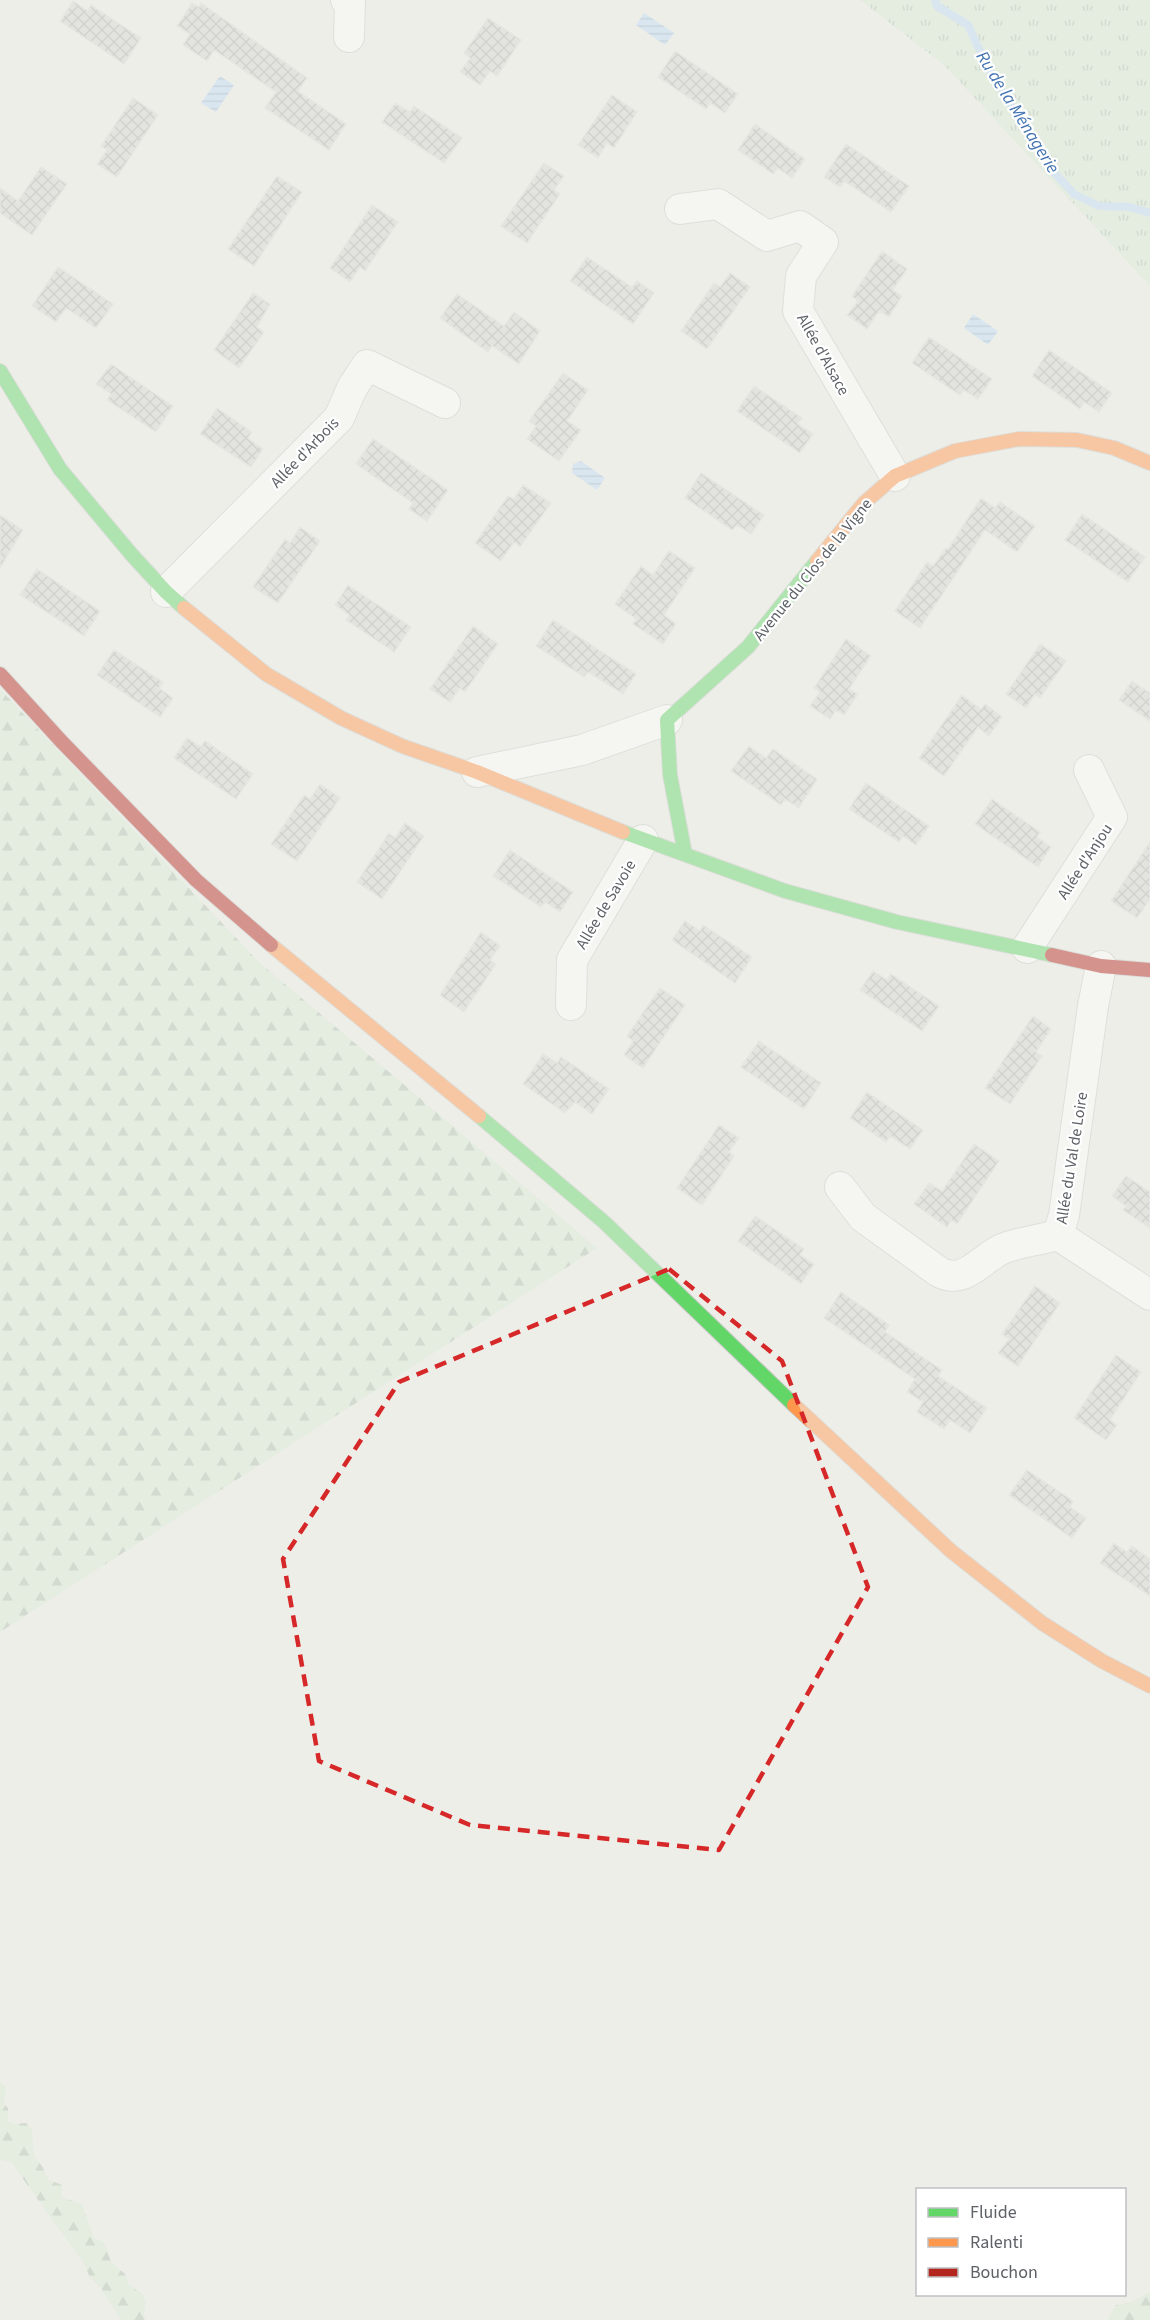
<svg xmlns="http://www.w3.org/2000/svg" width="1150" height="2320" font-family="'Source Sans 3',sans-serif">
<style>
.grass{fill:url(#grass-tufts)}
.forest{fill:url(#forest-firs)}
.water{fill:url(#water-rules)}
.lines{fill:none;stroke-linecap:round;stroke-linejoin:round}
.stream{stroke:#bedcf8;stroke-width:8}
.building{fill:url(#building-cross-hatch);stroke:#dedcd8;stroke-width:1.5}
.street-casing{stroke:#cacaca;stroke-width:32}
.fast-casing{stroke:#c9caca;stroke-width:16}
.slow-casing{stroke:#c9caca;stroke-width:16}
.jam-casing{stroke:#c9caca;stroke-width:16}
.street{stroke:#fcfcfc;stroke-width:30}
.fast{stroke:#63d668;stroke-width:14}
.slow{stroke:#ff974d;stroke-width:14}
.jam{stroke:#b3261e;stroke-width:14}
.marked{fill:none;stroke:#d62828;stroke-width:4.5;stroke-dasharray:12 8;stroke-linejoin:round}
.labels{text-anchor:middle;stroke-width:4.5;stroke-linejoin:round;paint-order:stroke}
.street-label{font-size:16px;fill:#5e6267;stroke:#fff}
.water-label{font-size:18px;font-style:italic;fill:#4474b2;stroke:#fff}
</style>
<defs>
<pattern id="grass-tufts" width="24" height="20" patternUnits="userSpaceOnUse" patternTransform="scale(1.5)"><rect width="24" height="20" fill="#d7ead6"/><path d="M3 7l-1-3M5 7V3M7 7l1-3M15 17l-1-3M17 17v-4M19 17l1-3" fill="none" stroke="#b2c1b1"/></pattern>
<pattern id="forest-firs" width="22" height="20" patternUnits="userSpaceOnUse" patternTransform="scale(1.5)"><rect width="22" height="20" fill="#d7ead6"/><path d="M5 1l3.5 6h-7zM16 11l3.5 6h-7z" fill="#b2c1b1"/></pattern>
<pattern id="water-rules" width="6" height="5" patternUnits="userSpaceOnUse" patternTransform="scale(1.5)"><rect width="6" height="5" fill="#bedcf8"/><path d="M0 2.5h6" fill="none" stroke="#9eb6cd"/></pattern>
<pattern id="building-cross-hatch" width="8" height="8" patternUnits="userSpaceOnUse" patternTransform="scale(1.5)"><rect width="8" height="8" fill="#d5d5d2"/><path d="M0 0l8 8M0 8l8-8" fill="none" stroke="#b0b0ae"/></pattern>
</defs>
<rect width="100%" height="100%" fill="#eeeee9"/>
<path class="grass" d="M 860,0 L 1150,0 L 1150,286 L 944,65 Z"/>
<path class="forest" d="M 0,689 L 259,962 L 597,1248 L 0,1632 Z
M 0,2081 L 6,2088 L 4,2104 L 8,2108 L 8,2121 L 14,2124 L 26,2123 L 32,2130 L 34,2156 L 42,2166 L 49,2180 L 62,2185 L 62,2197 L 82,2204 L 94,2238 L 104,2242 L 111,2262 L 125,2274 L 129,2285 L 141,2293 L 146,2301 L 144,2315 L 146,2320 L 121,2320 L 100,2287 L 90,2278 L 84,2264 L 11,2162 L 0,2160 Z
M 1150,2292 L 1150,2320 L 1107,2320 L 1116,2305 L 1131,2302 Z"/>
<path class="water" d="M 644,13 L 674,33 L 665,45 L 636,25 Z
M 220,76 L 234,85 L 216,112 L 201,103 Z
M 973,314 L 998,331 L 988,345 L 964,328 Z
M 581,461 L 605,478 L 597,490 L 572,473 L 573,464 Z"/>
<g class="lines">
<path class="stream" d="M 935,0 L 937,6 L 968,25 L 988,68 L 1049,167 L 1074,194 L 1099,206 L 1130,207 L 1150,213"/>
</g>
<path class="building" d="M 73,1 L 88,11 L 91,5 L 141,38 L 124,64 L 60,21 Z
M 192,3 L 199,7 L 201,3 L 307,78 L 298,91 L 346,124 L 329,150 L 265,108 L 276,92 L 214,50 L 207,61 L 183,45 L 190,34 L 177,26 Z
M 488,18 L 521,40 L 497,76 L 490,71 L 480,85 L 460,72 L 470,58 L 464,53 Z
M 675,51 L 738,94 L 725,113 L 710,103 L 706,109 L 658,77 Z
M 612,95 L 637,112 L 614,148 L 607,143 L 598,158 L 578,145 Z
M 133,98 L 158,115 L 117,177 L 97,164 L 107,150 L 101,146 Z
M 395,103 L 410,112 L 414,106 L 462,138 L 444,163 L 382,122 Z
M 755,124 L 805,159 L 792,178 L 778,168 L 773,174 L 738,150 Z
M 846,144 L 909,186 L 891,212 L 844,181 L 840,187 L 824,177 Z
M 544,163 L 564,176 L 554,190 L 560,194 L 527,243 L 501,226 Z
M 41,167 L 67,184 L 32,235 L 0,213 L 0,188 L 18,201 Z
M 277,176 L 302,192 L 254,266 L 228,249 Z
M 372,205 L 398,222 L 365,271 L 360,267 L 350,282 L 330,268 Z
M 882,251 L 907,269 L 893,290 L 902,296 L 889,317 L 879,311 L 867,329 L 847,315 L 858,301 L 852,296 Z
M 587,257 L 632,287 L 637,281 L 654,293 L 633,324 L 570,281 Z
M 58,267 L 113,304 L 96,328 L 66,308 L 56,322 L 32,306 Z
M 730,273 L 750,287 L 707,349 L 681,331 L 714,283 L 720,287 Z
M 253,293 L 270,304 L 257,327 L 264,332 L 239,368 L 214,350 Z
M 457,294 L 504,326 L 514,312 L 540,331 L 519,364 L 492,346 L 488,352 L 440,318 Z
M 929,337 L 992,379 L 978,399 L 964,390 L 960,395 L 912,363 Z
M 1049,350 L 1112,393 L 1099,412 L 1084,402 L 1080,409 L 1032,376 Z
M 111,364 L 173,406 L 156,432 L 107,400 L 111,394 L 96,384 Z
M 563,373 L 588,390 L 567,421 L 581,430 L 559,461 L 527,439 L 536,426 L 529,421 Z
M 754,386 L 802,418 L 798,424 L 813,434 L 800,453 L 737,411 Z
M 217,408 L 252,432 L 248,438 L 263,449 L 251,467 L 200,434 Z
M 373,439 L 448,490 L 427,521 L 409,509 L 413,503 L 356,464 Z
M 701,473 L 764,515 L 751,534 L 737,525 L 732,530 L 685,498 Z
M 523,485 L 551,503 L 520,547 L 514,542 L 501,561 L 475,543 L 508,496 L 514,499 Z
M 981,498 L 995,508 L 1000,502 L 1035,526 L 1017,552 L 985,530 L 920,628 L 895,611 L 927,562 L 933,566 L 946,548 L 948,549 Z
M 1082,514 L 1145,557 L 1128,582 L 1065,540 Z
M 0,515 L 23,530 L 0,568 Z
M 300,527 L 320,541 L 278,603 L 253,587 L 285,539 L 290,543 Z
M 669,551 L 695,568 L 664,615 L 676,624 L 663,644 L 633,624 L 636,619 L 615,604 L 641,566 L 653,575 Z
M 37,569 L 100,611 L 84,636 L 20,595 Z
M 348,585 L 411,627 L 394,652 L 346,620 L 349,615 L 335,605 Z
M 553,620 L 636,674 L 623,694 L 588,672 L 584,677 L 536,646 Z
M 473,626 L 498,644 L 465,692 L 460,688 L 450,702 L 430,689 Z
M 846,639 L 871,656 L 849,689 L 858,694 L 844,715 L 836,710 L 830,719 L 810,706 L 820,692 L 814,688 Z
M 1040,644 L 1066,661 L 1040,698 L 1035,694 L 1026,708 L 1006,694 Z
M 114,650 L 163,682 L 159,688 L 173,698 L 160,717 L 97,675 Z
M 1132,681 L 1150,693 L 1150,721 L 1119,700 Z
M 962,695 L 981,709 L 985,704 L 1002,717 L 989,736 L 978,727 L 944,776 L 919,758 Z
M 187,738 L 201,747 L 205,741 L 253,774 L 236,799 L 174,758 Z
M 749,746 L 766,758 L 773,749 L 817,779 L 799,808 L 785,799 L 781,805 L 731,771 Z
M 866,783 L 929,826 L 916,845 L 903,836 L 899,842 L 849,809 Z
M 320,784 L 340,798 L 297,861 L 271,844 L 304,795 L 310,799 Z
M 992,799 L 1040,832 L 1037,837 L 1051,847 L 1038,867 L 975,824 Z
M 405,823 L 424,836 L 382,899 L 357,882 L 389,833 L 395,838 Z
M 1150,842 L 1150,899 L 1137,918 L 1111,901 Z
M 510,850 L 573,892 L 560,912 L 545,902 L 541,907 L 493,876 Z
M 685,921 L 700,931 L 703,925 L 752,957 L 735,983 L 672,940 Z
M 481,932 L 500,946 L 490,960 L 496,964 L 464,1012 L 440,995 Z
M 873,971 L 887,980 L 891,974 L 939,1006 L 922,1031 L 860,990 Z
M 660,988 L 685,1005 L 643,1068 L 624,1055 L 633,1041 L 627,1036 Z
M 1033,1016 L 1051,1029 L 1036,1052 L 1042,1056 L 1010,1104 L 985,1088 Z
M 759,1041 L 821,1083 L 804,1109 L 741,1067 Z
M 543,1054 L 557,1063 L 561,1057 L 609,1089 L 592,1114 L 575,1102 L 565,1113 L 523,1084 Z
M 867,1092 L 923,1130 L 910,1149 L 890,1136 L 886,1142 L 850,1118 Z
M 719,1125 L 739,1138 L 729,1152 L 734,1156 L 702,1205 L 677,1188 Z
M 974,1144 L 999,1161 L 957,1224 L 951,1220 L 947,1227 L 914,1204 L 929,1183 L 942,1191 Z
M 1126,1176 L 1150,1192 L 1150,1228 L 1123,1210 L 1126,1206 L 1112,1196 Z
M 755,1216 L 804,1249 L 800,1255 L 814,1264 L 801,1284 L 738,1241 Z
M 1035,1286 L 1060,1303 L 1018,1366 L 998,1353 L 1009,1339 L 1002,1334 Z
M 841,1292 L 889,1325 L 885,1332 L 942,1370 L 938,1376 L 987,1408 L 970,1433 L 950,1420 L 944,1429 L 917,1412 L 923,1402 L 907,1392 L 915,1379 L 824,1318 Z
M 1116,1355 L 1141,1372 L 1110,1420 L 1117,1425 L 1106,1440 L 1074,1418 Z
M 1027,1470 L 1073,1501 L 1070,1507 L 1086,1518 L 1072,1538 L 1009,1495 Z
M 1114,1543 L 1127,1552 L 1132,1546 L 1150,1559 L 1150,1596 L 1100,1563 Z"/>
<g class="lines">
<defs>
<path id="street" d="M 346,0 L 350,3 L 349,37
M 680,209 L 718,204 L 767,236 L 800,226 L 823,242 L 801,276 L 798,311 L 895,476
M 166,592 L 339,418 L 352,388 L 367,365 L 445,403
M 477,772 L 582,750 L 667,720
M 1027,948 L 1112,817 L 1089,770
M 571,1005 L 572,960 L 643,840
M 840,1187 L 863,1217 L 939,1272 C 964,1286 982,1258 1002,1249 C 1019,1242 1040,1240 1058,1235 L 1064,1215 L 1093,1006 L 1101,966
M 1058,1235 L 1150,1295"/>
<path id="fast" d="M 0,371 L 60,469 L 132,555 L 166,592 L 184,608
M 623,832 L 785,891 L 897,922 L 1052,955
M 685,854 L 670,775 L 667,720 L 748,647 L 817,561
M 479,1116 L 604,1222 L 794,1405"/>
<path id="slow" d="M 817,561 L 864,503 L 895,476 L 955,451 L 1019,439 L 1077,440 L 1114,448 L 1150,463
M 184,608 L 266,674 L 341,718 L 402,746 L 477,772 L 623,832
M 271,945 L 479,1116
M 794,1405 L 951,1551 L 1042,1623 L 1102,1661 L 1150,1686"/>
<path id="jam" d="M 0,674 L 61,741 L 196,880 L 271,945
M 1052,955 L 1101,966 L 1150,970"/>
</defs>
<use href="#street" class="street-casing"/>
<use href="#fast" class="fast-casing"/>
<use href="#slow" class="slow-casing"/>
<use href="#jam" class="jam-casing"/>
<use href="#street" class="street"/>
<use href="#fast" class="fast"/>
<use href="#slow" class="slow"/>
<use href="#jam" class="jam"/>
</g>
<path d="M0 0H1150V2320H0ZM 669,1269 L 782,1361 L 868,1587 L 719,1850 L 470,1825 L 319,1761 L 283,1559 L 399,1382 Z" fill="#eeeee9" fill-opacity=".55" fill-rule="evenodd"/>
<path class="marked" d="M 669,1269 L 782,1361 L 868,1587 L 719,1850 L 470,1825 L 319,1761 L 283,1559 L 399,1382 Z"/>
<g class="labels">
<g class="street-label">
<text transform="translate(824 354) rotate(61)" y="6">Allée d'Alsace</text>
<text transform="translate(304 452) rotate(-46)" y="6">Allée d'Arbois</text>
<text transform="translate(812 569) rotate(-51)" y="6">Avenue du Clos de la Vigne</text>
<text transform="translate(1084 861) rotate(-57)" y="6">Allée d'Anjou</text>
<text transform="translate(605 904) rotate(-59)" y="6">Allée de Savoie</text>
<text transform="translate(1071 1158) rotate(-81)" y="6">Allée du Val de Loire</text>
</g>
<g class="water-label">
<text transform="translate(1018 112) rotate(58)" y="6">Ru de la Ménagerie</text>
</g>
</g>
<rect x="916" y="2188" width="210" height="108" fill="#ffffff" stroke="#bfc0c2" stroke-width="1.5"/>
<rect x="928" y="2208" width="30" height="9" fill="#63d668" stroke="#bfc0c2" stroke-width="1.5"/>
<text x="970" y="2218" font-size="18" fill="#5e6267">Fluide</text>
<rect x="928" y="2238" width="30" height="9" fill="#ff974d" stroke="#bfc0c2" stroke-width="1.5"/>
<text x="970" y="2248" font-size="18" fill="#5e6267">Ralenti</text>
<rect x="928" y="2268" width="30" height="9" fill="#b3261e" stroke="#bfc0c2" stroke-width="1.5"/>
<text x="970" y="2278" font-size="18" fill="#5e6267">Bouchon</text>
</svg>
